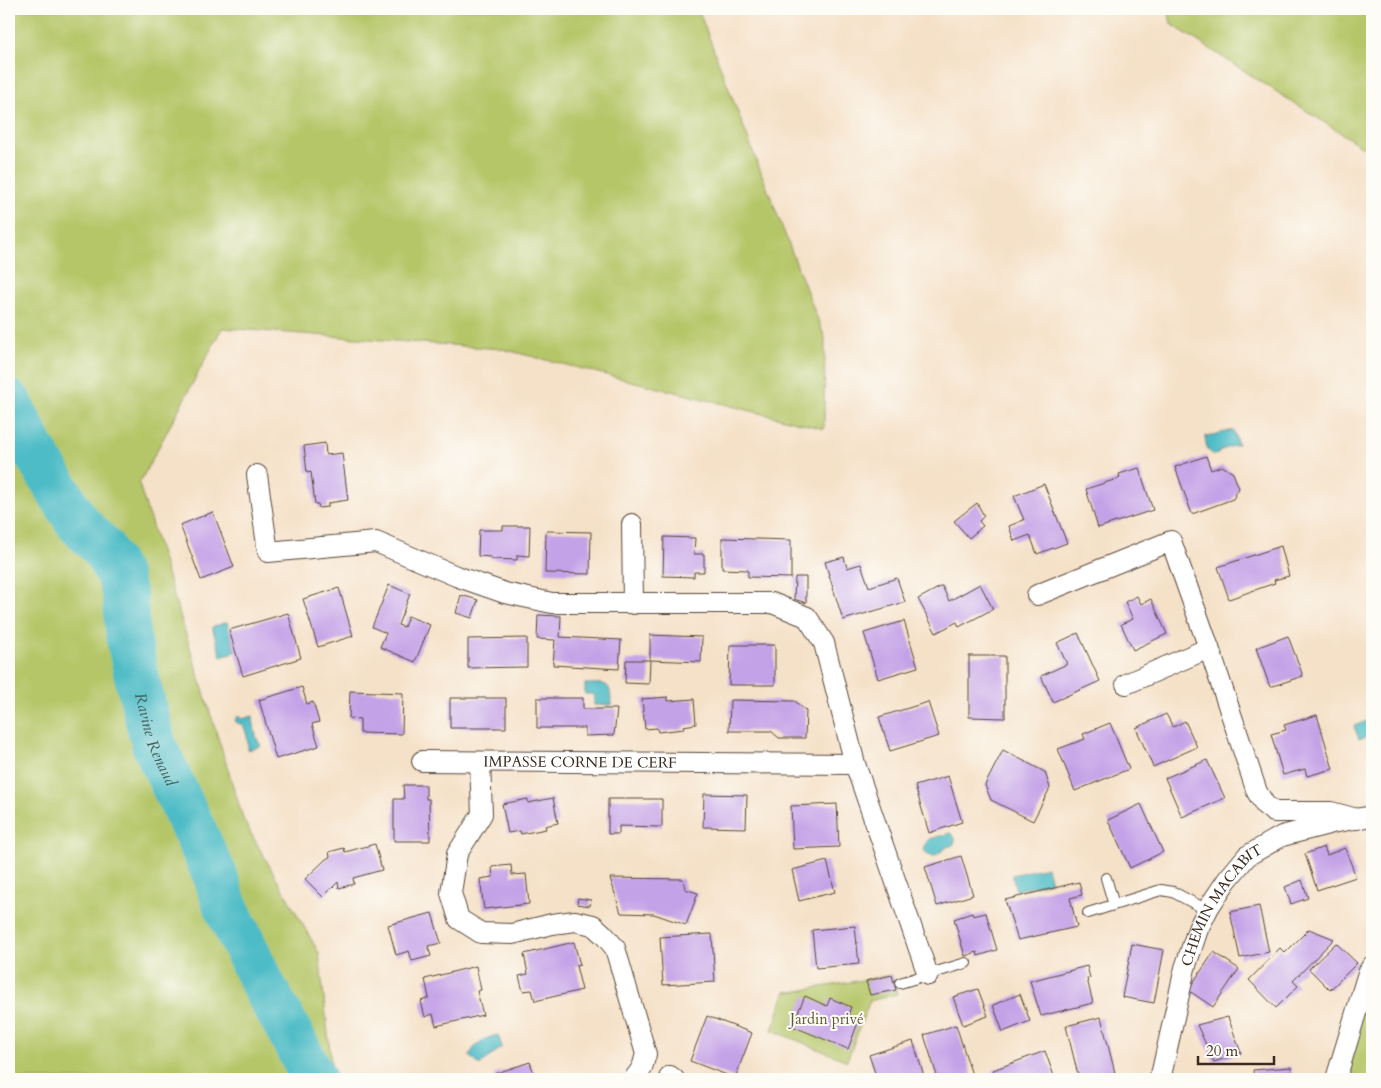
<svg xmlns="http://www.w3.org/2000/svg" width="1381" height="1088" font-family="Cardo,serif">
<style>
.green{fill:#b5c668;stroke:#787843}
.water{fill:#4ebcc6;stroke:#447372}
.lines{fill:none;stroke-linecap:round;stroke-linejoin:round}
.river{stroke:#4ebcc6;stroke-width:45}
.building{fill:#c4a2e7}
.service-casing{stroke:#574538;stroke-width:12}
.minor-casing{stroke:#574538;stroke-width:22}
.service{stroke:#fff;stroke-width:10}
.minor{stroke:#fff;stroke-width:20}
.labels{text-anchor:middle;stroke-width:4;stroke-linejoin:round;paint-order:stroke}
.street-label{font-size:15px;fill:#3b2a1e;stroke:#fdfcf7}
.park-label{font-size:15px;fill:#605934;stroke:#fdfcf7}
.water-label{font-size:16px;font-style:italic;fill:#425d59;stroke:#fdfcf7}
</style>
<rect width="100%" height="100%" fill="#fdfcf7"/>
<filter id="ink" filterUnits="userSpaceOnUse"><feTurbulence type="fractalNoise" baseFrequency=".02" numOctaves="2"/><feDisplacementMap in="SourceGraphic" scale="10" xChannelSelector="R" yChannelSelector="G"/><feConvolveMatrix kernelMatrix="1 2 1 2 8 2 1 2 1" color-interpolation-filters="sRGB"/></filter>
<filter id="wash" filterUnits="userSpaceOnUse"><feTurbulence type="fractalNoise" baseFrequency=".0096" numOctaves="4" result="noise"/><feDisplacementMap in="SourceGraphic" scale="20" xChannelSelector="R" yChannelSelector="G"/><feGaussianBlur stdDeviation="1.12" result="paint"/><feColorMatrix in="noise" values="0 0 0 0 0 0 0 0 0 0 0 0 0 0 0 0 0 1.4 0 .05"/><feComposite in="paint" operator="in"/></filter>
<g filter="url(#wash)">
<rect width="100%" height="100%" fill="#f5e1c8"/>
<path class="green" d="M 9,9 L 698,9 L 825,338 L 824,429 L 502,349 L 222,328 L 139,484 L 244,821 L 319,953 L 333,1079 L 9,1079 Z
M 1168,9 L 1372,9 L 1372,153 L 1171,24 Z
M 1372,966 L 1372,1079 L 1336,1079 Z
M 892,975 L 897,994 L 870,1001 L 863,1018 L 847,1061 L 772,1030 L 786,991 L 792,992 Z"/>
<path class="water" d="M 1233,430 L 1238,444 L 1221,450 L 1218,454 L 1213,455 L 1207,449 L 1205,437 Z
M 227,622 L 235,652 L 221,656 L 212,627 Z
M 585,684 C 607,684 611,680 611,705 L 594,705 L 594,694 L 585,694 Z
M 253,716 C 254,727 255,737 261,746 L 248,750 C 248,738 247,733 242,723 L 239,724 L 235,721 L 237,717 L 240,717 L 242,719 Z
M 1372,719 L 1372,734 L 1359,739 L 1354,726 Z
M 950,833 C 955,835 957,841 953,845 L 947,847 L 935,856 L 928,855 L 924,850 L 927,841 L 930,839 Z
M 1047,867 L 1051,882 L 1016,890 L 1012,875 Z
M 498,1035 L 502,1047 L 480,1065 L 469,1056 C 476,1043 484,1038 498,1035 Z"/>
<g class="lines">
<path class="river" id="s1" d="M 9,402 L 33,449 L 78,523 L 103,548 L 119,576 L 125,597 L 128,636 L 138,683 L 154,745 L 215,875 L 225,905 L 264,987 L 288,1029 L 314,1079"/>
</g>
<g id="blocks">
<path class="building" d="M 325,443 L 326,455 L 342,453 L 348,500 L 328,503 L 328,507 L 319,508 L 318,504 L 315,504 L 311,472 L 307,473 L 304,446 Z
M 1206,456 L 1211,470 L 1222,466 L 1233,473 L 1239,488 L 1233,499 L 1192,514 L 1175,467 Z
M 1139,468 L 1153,510 L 1098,528 L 1086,489 L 1120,478 L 1119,474 Z
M 1044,484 L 1067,543 L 1037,554 L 1030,535 L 1014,541 L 1009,526 L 1024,520 L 1014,496 Z
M 977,503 L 984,516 L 979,521 L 983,526 L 969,538 L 954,521 Z
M 213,512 L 234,567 L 201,580 L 180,525 Z
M 503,526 L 530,526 L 529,556 L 517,555 L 517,560 L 491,559 L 491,557 L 478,556 L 479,530 L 503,530 Z
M 546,531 L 591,532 L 590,574 L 545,573 Z
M 664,537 L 695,538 L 694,554 L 704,554 L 704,572 L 694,572 L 694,577 L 663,576 Z
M 722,538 L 791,540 L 791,578 L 748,577 L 748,570 L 722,569 Z
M 1281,546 L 1289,576 L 1274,580 L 1275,583 L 1229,599 L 1218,567 Z
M 844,557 L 847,568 L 861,564 L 869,587 L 897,578 L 905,602 L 843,620 L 825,562 Z
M 795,577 L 806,577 L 806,603 L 794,599 Z
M 980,584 L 993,609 L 959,627 L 957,622 L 936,633 L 918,599 L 942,586 L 949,601 Z
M 389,585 L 410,594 L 398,625 L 404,627 L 408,616 L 430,625 L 415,662 L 380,647 L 386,633 L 372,627 Z
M 339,588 L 353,636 L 318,647 L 303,599 Z
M 461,595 L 478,600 L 472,618 L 456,613 Z
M 1137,596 L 1141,604 L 1151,599 L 1167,634 L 1133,650 L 1121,624 L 1133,619 L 1125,602 Z
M 288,613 L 301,658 L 243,676 L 229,630 Z
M 538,615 L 561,616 L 560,637 L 621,640 L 619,669 L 553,665 L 555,640 L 537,639 Z
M 904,621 L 918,667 L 878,679 L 864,633 Z
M 1078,633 L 1100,681 L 1053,702 L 1041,676 L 1067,664 L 1057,643 Z
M 650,635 L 702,637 L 701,662 L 650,660 Z
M 1288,636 L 1303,676 L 1270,687 L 1256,648 Z
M 527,638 L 527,667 L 468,668 L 468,639 Z
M 730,645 L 775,645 L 775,685 L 729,685 Z
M 969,656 L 1005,656 L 1005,718 L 969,717 Z
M 626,660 L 650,660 L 649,684 L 625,683 Z
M 302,687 L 307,704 L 313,702 L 319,722 L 312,724 L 319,746 L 276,759 L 259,700 Z
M 350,691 L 403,693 L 402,734 L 360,733 L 360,719 L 349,718 Z
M 668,697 L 668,701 L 694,699 L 696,724 L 683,726 L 684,729 L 658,732 L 657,728 L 645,729 L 642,699 Z
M 450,698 L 506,698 L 506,728 L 450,728 Z
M 537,698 L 583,698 L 583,709 L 617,709 L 614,735 L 585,736 L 585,728 L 537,728 Z
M 730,700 L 795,701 L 806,711 L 805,738 L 779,738 L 771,731 L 729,731 Z
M 928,702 L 939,736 L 890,751 L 879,717 Z
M 1166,714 L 1173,727 L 1185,721 L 1197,747 L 1153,767 L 1136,728 Z
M 1317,715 L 1333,769 L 1307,776 L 1305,769 L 1283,775 L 1271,734 L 1286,730 L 1284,725 Z
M 1110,723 L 1129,769 L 1075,791 L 1058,749 L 1085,739 L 1083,734 Z
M 1003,750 L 1045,772 L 1050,788 L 1033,821 L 991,800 L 985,785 Z
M 1207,760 L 1225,798 L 1182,817 L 1165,778 Z
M 948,776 L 962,822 L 929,833 L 915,786 Z
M 403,785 L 426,785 L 426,799 L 429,799 L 430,841 L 394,841 L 394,799 L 404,799 Z
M 704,794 L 747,795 L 746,828 L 703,827 Z
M 553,798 L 558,823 L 545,826 L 546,829 L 521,834 L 520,831 L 508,833 L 502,804 L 528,799 L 528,803 Z
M 608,799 L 662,799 L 662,827 L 619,826 L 619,834 L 608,834 Z
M 837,804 L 839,847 L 793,849 L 791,806 Z
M 1141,804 L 1163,852 L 1130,868 L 1108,820 Z
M 375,844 L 382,870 L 353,878 L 354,884 L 339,888 L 338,882 L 323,897 L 305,879 L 326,859 L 330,857 L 329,852 L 344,848 L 345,852 Z
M 1324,847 L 1327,855 L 1345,848 L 1356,877 L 1317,890 L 1305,854 Z
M 961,856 L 973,895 L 937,906 L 925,867 Z
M 827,861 L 835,892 L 799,901 L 792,870 Z
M 511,865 L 512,875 L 526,874 L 529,904 L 484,909 L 480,879 L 493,877 L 492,867 Z
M 610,878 L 683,879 L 685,889 L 698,893 L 686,925 L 654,914 L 621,913 Z
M 1302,880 L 1308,898 L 1291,904 L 1285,887 Z
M 1079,882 L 1082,895 L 1070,898 L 1077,927 L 1018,940 L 1005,900 Z
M 578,898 L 591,900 L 590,906 L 577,904 Z
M 1259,906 L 1269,952 L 1240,958 L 1230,912 Z
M 432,913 L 441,943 L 428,946 L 431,956 L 412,961 L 409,951 L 396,955 L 388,925 Z
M 972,913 L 973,916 L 986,913 L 997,950 L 978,956 L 977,952 L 965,956 L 954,919 Z
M 855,926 L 859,964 L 816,968 L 812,930 Z
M 1309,929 L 1334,939 L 1293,981 L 1298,986 L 1276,1008 L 1249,980 L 1280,948 L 1285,953 Z
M 712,934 L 715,982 L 663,985 L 660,937 Z
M 574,942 L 580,965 L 576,966 L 582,990 L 535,1001 L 532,990 L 523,991 L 519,976 L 528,974 L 524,954 Z
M 1336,943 L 1357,963 L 1330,990 L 1309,969 Z
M 1132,944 L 1164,950 L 1154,1003 L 1122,997 Z
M 1214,952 L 1239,969 L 1213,1007 L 1188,990 Z
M 476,966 L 481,990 L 477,991 L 483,1015 L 436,1026 L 433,1014 L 425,1017 L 421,1001 L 429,998 L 425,979 Z
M 1087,966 L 1090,978 L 1087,979 L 1093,1003 L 1041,1016 L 1030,981 Z
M 892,975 L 896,990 L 870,995 L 866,981 Z
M 978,989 L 988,1016 L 963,1025 L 953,997 Z
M 1020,994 L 1030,1021 L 1003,1032 L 993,1005 Z
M 805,996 L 827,1006 L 830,998 L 851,1007 L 848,1015 L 859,1020 L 848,1049 L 792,1026 Z
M 707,1016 L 752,1033 L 735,1078 L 690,1061 Z
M 1101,1017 L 1115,1073 L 1092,1079 L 1079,1079 L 1066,1026 Z
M 1228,1017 L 1241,1053 L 1214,1062 L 1197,1025 Z
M 956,1025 L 972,1075 L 960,1079 L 938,1079 L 924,1035 Z
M 913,1041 L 925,1079 L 877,1079 L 869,1055 Z
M 1045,1051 L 1054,1076 L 1047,1079 L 997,1079 L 993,1070 Z
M 530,1062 L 536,1079 L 496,1079 L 494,1074 Z
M 1291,1067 L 1293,1079 L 1254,1079 L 1253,1070 Z"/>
</g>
</g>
<g filter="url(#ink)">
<use href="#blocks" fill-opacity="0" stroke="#574538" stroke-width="1"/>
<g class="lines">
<defs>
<path id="service" d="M 1106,878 L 1114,905
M 1088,913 L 1161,890 L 1173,892 L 1207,910
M 900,983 L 966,963"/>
<g id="minor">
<path d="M 257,475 L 268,552 L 376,542 L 456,576 L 505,593 L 552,603 L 772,603 L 807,617 L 824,643 L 855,764 L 928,975"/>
<path d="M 632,524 L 633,604"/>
<path d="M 1037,595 L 1171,541 L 1209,648 L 1257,792 L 1265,805 L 1274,812 L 1331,812 L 1357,819"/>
<path d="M 1126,684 L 1209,648"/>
<path id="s2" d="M 422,761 L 855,764"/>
<path d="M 480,762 L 482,814 L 457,854 L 451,893 L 459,919 L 481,933 L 512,934 L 552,924 L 575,921 L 593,925 L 604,935 L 615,948 L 646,1054 L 642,1068 L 634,1079"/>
<path d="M 670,1076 L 674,1079"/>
<path id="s3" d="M 1159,1079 L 1162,1071 L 1185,968 L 1198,929 L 1209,907 L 1227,880 L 1247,856 L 1282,836 L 1332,823 L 1372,816"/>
<path d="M 1336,1079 L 1368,973 L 1372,966"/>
</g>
</defs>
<use href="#service" class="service-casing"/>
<use href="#minor" class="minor-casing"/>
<use href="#service" class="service"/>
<use href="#minor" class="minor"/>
</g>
</g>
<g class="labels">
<g class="street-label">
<text dy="5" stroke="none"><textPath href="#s2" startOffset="158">IMPASSE CORNE DE CERF</textPath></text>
<text dy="5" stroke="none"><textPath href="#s3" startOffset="188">CHEMIN MACABIT</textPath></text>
</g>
<g class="park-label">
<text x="827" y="1024">Jardin privé</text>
</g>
<g class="water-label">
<text dy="6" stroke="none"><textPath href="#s1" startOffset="375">Ravine Renaud</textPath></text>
</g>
</g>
<rect width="1381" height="1088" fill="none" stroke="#fdfcf7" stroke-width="30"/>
<path d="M1198 1056v8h76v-8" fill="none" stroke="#3b2a1e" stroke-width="2.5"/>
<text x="1206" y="1056" font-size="15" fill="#3b2a1e" stroke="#fdfcf7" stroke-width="4" paint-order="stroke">20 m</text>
</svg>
